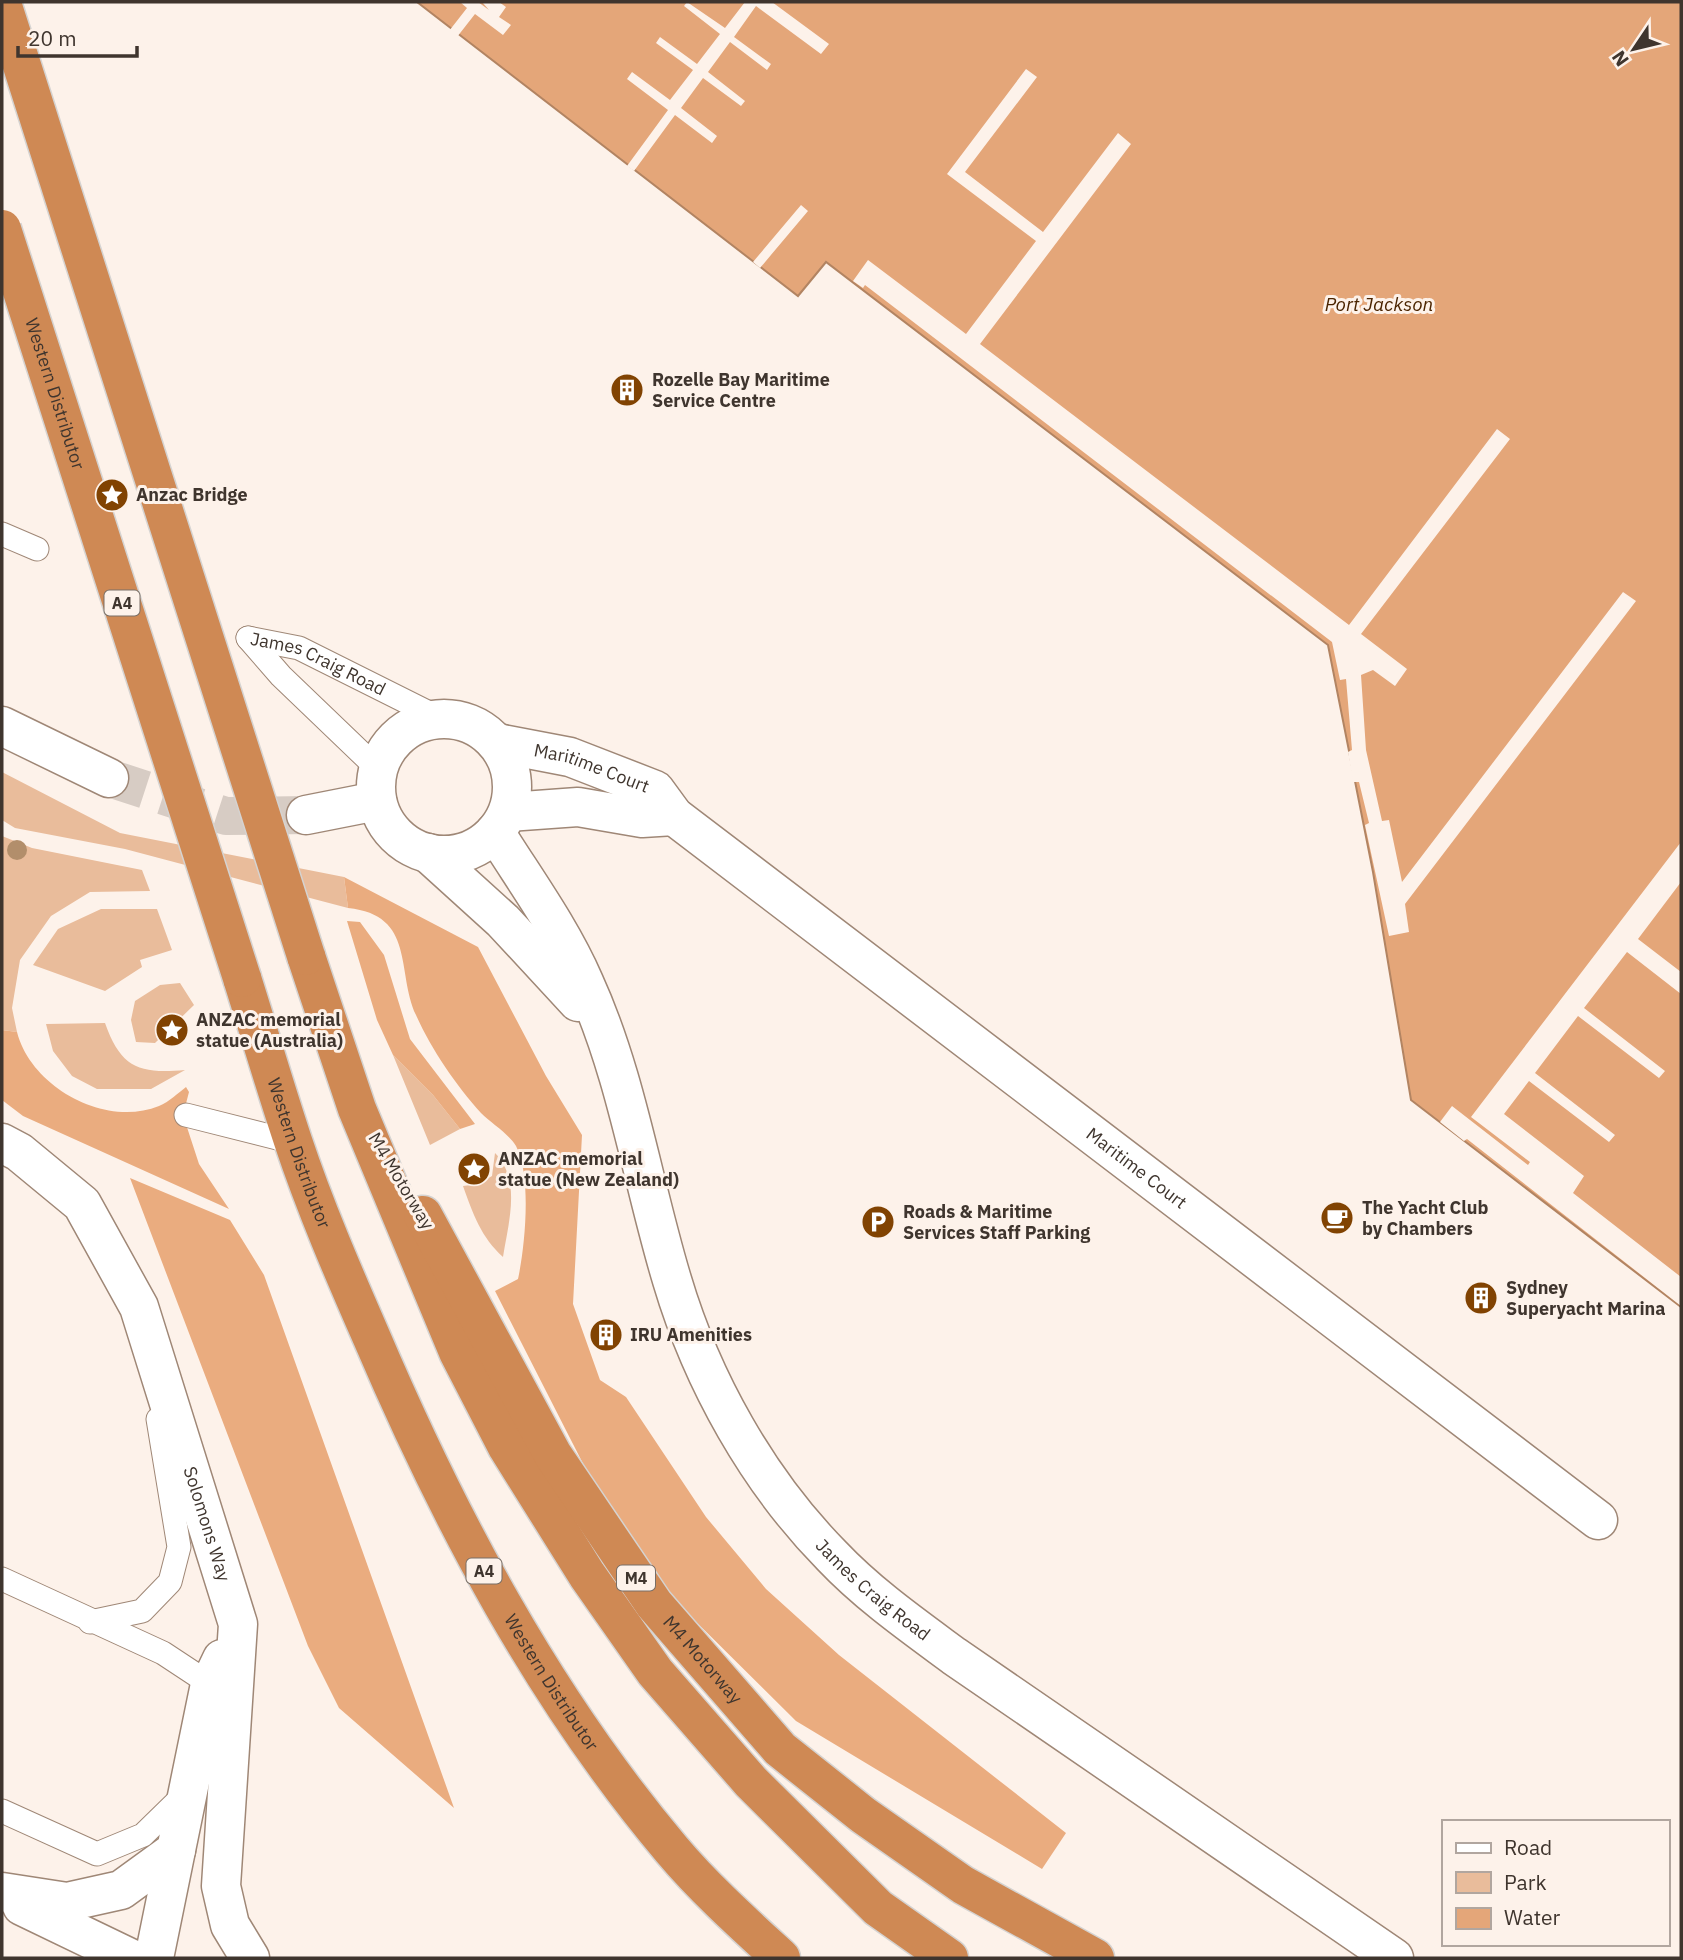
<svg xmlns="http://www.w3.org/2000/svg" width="1683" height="1960" font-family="'IBM Plex Sans',sans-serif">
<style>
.green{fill:#e9bc9b}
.forest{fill:#eaac7f}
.water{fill:#e4a679;stroke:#b28462;stroke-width:2}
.pier{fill:#fdf2ea}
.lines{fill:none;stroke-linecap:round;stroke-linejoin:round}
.minor-tunnel{stroke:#d7ccc4;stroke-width:38;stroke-dasharray:38 19;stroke-linecap:butt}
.service-casing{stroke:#9f8776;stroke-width:25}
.minor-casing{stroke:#9f8776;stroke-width:41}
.motorway-casing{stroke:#d5d3d1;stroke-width:41}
.service{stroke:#fff;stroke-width:23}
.minor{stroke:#fff;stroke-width:38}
.motorway{stroke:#cf8954;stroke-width:38}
.motorway-bridge-casing{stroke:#d5d3d1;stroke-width:41;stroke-linecap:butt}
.motorway-bridge{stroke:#cf8954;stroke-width:38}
.tree{fill:#b28e6b}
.labels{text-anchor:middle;stroke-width:6;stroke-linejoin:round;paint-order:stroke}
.shield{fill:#fdf2ea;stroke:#786e66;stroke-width:2}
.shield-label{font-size:16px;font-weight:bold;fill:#3f352e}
.poi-label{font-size:18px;font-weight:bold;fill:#3f352e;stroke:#fdf2ea;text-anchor:start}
.street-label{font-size:18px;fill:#3f352e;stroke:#fdf2ea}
.water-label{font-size:19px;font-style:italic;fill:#4b2400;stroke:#fdf2ea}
</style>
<rect width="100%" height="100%" fill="#fdf2ea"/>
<path class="green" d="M 2,772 L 120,833 L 344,877 L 348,908 L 125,849 L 15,828 L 2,820 Z
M 2,836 L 32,848 L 142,870 L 150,891 L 90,892 L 51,916 L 20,960 L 12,1008 L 17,1032 L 2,1030 Z
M 101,909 L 157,909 L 172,950 L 140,960 L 142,967 L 105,991 L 33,965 L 58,929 Z
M 180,983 L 194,1005 L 155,1043 L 136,1042 L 131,1020 L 135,1001 L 160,985 Z
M 105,1023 C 121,1068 139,1074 185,1070 L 151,1089 L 97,1089 L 72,1076 L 53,1051 L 46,1024 Z
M 393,1055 L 433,1095 L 460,1129 L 430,1145 Z
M 495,1153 C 522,1180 508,1224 503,1257 C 481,1237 473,1214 463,1186 L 478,1184 L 492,1176 Z"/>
<path class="forest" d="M 344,877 L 478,947 L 546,1076 L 582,1135 L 573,1304 L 600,1380 L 626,1397 L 706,1517 L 766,1589 L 839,1655 L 1066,1833 L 1042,1869 L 796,1721 L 675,1601 L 599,1495 L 495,1291 L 518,1279 C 525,1247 532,1176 516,1146 C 509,1134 491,1123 481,1113 C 456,1085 431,1049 416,1015 C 396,972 416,915 348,908 Z
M 347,921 L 360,922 L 384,955 L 410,1039 L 475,1124 L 460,1129 L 433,1095 L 393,1055 L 377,1020 Z
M 2,1030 L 17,1032 C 31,1087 105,1128 159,1106 C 169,1102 178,1093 186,1087 L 189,1092 L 183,1115 L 199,1164 L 229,1209 L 23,1116 L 2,1100 Z
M 130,1178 L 230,1220 L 264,1275 L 454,1808 L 339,1708 L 308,1646 Z"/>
<path class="water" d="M 417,2 L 1681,2 L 1681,1307 L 1411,1100 L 1373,872 L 1328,645 L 826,262 L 798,296 Z"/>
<path class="pier" d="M 460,2 L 478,2 L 489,10 L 482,2 L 499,2 L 506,7 L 499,17 L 511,25 L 503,35 L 475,14 L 457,37 L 449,31 L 467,8 Z
M 687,2 L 725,28 L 745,2 L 772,2 L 829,44 L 821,54 L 756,6 L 734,37 L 771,64 L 767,70 L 730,42 L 708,72 L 745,101 L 741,106 L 703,78 L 681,108 L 717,136 L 712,143 L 675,115 L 634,171 L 627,166 L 668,110 L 627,79 L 632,72 L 670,100 L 693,70 L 656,43 L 660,37 L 697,64 L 720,34 L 684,6 Z
M 1026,69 L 1037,77 L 965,172 L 1043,232 L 1118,133 L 1131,144 L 980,344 L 1349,625 L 1497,429 L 1510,439 L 1361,634 L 1407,669 L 1395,686 L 1373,670 L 1361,675 L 1366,750 L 1382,821 L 1389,820 L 1402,882 L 1623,592 L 1636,601 L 1405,904 L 1409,932 L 1389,936 L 1365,825 L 1369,823 L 1359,782 L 1353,782 L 1348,752 L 1352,750 L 1346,679 L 1340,680 L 1332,642 L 865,285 L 863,288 L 853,281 L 868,260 L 966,334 L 1036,241 L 947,174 Z
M 801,205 L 808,211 L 760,268 L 753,262 Z
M 1681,842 L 1681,882 L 1638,939 L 1681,972 L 1681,994 L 1627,952 L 1584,1008 L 1665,1071 L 1659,1078 L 1578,1016 L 1535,1073 L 1615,1135 L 1609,1142 L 1529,1081 L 1504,1114 L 1584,1176 L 1573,1193 L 1681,1277 L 1681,1306 L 1467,1139 L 1464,1141 L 1440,1122 L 1452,1106 L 1528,1165 L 1530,1162 L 1471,1117 Z"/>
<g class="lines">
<path class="minor-tunnel" d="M 109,778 L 226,816 L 306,815"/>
<defs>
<g id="service">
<path d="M 2,534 L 37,549"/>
<path id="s1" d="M 248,638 L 299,648 L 439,718"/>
<path d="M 248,638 L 281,676 L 378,769"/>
<path d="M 186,1115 L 293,1142"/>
<path d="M 2,1579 L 163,1653 L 210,1684"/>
<path d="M 90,1622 L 142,1611 L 170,1582 L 179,1547 L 158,1419"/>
<path d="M 2,1811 L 97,1854 L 143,1835 L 186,1793"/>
</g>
<g id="minor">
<circle cx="444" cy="787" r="68"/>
<path d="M 2,726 L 109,778"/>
<path id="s2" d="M 497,743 L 570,757 L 655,790 L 674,816 L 1598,1520"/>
<path d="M 508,812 L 578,807 L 642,818 L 674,816"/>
<path d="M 306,815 L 377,801"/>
<path id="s3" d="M 495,832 C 525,880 561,929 584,982 C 627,1076 642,1181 672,1280 C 702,1381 758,1481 832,1556 C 868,1594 912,1625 954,1656 L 1394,1958"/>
<path d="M 428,853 L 503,921 L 578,1002"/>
<path id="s4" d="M 2,1143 L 19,1152 L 82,1204 L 139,1307 L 238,1624 L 221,1886 L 230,1925 L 250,1958"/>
<path d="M 2,1892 L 67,1902 L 121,1890 L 176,1850 L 210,1684 L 222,1659"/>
<path d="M 22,1906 L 130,1958"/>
<path d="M 154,1958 L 176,1850"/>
</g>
<g id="motorway">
<path d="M 306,956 L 357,1109 L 458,1352 L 507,1447 L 587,1575 L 655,1672 L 751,1782 L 878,1908 L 949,1958"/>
<path id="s5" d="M 242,978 C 259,1032 275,1087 293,1141 C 315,1207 343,1272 371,1336 C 449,1519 543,1697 672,1850 C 704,1888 744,1924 781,1958"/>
<path id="s6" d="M 423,1215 L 553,1455 L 654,1604 L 780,1749 L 863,1815 L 963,1885 L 1095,1958"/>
</g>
</defs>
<use href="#service" class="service-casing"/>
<use href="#minor" class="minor-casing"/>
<use href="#motorway" class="motorway-casing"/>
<use href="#service" class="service"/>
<use href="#minor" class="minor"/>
<use href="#motorway" class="motorway"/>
<defs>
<g id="motorway-bridge">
<path d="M 2,3 L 306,956"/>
<path id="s7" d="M 2,229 L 242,978"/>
</g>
</defs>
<use href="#motorway-bridge" class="motorway-bridge-casing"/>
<use href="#motorway-bridge" class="motorway-bridge"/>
</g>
<circle class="tree" cx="17" cy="850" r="10"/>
<defs>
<symbol id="building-disc" viewBox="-11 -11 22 22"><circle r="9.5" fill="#814302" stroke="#fdf2ea"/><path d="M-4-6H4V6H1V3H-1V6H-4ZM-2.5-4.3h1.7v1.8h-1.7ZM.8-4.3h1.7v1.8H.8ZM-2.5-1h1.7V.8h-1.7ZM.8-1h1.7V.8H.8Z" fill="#fff"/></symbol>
<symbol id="sight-disc" viewBox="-11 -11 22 22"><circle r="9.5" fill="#814302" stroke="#fdf2ea"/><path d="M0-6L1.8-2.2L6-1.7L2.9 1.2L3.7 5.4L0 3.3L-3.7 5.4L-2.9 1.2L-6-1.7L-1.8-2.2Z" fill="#fff"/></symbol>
<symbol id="cafe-disc" viewBox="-11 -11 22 22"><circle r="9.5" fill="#814302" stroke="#fdf2ea"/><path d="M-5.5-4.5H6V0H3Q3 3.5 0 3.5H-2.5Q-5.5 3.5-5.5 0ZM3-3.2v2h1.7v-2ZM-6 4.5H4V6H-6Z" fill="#fff"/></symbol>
<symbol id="parking-disc" viewBox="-11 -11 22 22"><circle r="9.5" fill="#814302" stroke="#fdf2ea"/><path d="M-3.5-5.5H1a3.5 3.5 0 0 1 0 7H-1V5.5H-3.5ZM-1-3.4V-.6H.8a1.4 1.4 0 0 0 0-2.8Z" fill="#fff"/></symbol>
</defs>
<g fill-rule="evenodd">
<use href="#building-disc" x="608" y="371" width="38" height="38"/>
<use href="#sight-disc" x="93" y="476" width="38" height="38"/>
<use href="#sight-disc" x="153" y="1011" width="38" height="38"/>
<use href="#sight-disc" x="455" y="1150" width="38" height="38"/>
<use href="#cafe-disc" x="1318" y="1199" width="38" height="38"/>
<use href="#parking-disc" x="859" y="1203" width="38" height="38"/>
<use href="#building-disc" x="1462" y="1279" width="38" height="38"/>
<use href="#building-disc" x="587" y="1316" width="38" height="38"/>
</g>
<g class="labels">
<g class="shield">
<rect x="104.5" y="590.5" width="35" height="25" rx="5"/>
<rect x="466.5" y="1558.5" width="35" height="25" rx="5"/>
<rect x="617" y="1565.5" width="38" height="25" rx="5"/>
</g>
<g class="shield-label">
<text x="122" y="609">A4</text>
<text x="484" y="1577">A4</text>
<text x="636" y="1584">M4</text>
</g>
<g class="poi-label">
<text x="652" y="386">Rozelle Bay Maritime<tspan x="652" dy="21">Service Centre</tspan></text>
<text x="136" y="501">Anzac Bridge</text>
<text x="196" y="1026">ANZAC memorial<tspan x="196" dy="21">statue (Australia)</tspan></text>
<text x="498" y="1165">ANZAC memorial<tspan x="498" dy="21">statue (New Zealand)</tspan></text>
<text x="1362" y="1214">The Yacht Club<tspan x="1362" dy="21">by Chambers</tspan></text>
<text x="903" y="1218">Roads &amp; Maritime<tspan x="903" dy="21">Services Staff Parking</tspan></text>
<text x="1506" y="1294">Sydney<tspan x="1506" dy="21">Superyacht Marina</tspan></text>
<text x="630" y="1341">IRU Amenities</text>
</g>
<g class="street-label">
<text dy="6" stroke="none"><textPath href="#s7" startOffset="173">Western Distributor</textPath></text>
<text dy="6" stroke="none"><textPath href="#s1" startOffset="75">James Craig Road</textPath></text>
<text dy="6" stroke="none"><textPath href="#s2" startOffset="98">Maritime Court</textPath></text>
<text dy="6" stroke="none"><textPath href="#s5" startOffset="184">Western Distributor</textPath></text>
<text dy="6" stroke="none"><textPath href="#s2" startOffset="779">Maritime Court</textPath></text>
<text transform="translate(401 1181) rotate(59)" y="6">M4 Motorway</text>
<text dy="6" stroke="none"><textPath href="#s4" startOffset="446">Solomons Way</textPath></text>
<text dy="6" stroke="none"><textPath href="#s3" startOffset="861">James Craig Road</textPath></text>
<text dy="6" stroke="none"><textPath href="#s6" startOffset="527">M4 Motorway</textPath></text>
<text dy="6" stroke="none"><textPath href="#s5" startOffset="772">Western Distributor</textPath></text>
</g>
<g class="water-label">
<text x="1379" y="311">Port Jackson</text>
</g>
</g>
<rect width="1683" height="1960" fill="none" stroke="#3f352e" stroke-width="7"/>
<rect x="1442" y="1820" width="228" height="126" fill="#fdf2ea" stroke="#b1a69f" stroke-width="2"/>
<rect x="1456" y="1843" width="35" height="10" fill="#ffffff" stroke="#b1a69f" stroke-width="2"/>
<text x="1504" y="1855" font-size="21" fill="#3f352e">Road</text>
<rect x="1456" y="1872" width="35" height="21" fill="#e9bc9b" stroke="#b1a69f" stroke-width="2"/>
<text x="1504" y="1890" font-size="21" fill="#3f352e">Park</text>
<rect x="1456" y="1908" width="35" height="21" fill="#e4a679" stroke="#b1a69f" stroke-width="2"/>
<text x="1504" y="1925" font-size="21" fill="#3f352e">Water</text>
<g transform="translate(1634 49) rotate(235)" stroke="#fdf2ea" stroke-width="5" paint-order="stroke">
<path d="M0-5L12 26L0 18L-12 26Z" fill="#3f352e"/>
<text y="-10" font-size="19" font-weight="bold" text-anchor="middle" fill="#3f352e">N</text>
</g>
<path d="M18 46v10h119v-10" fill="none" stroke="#3f352e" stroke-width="3.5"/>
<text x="28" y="46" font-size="21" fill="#3f352e" stroke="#fdf2ea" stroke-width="5" paint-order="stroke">20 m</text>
</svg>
